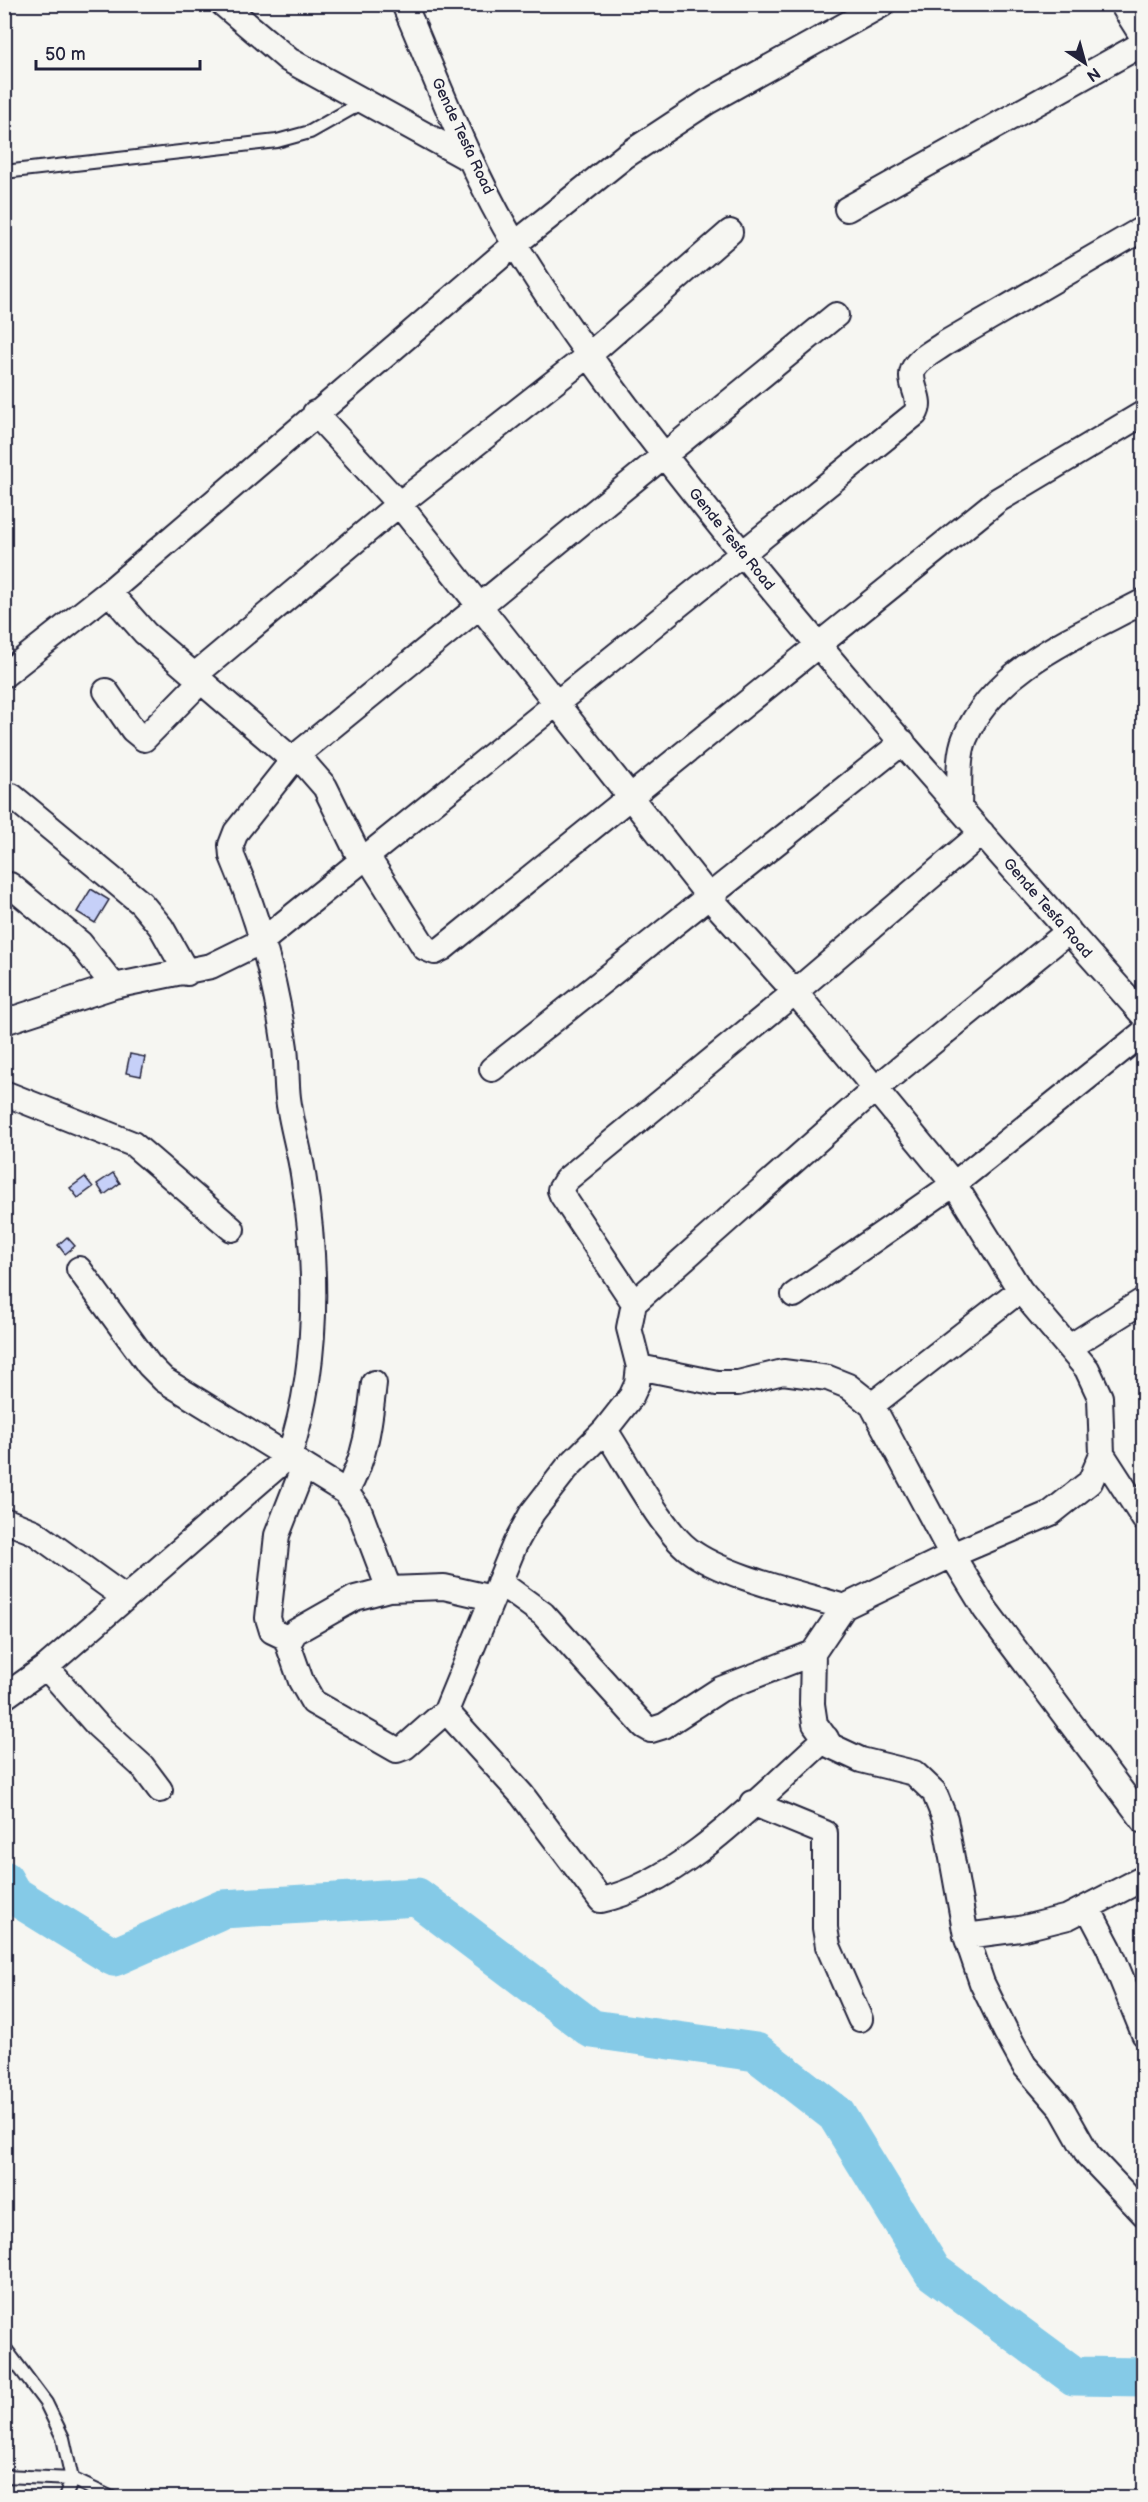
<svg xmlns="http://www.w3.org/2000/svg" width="1148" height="2502" font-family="'Balsamiq Sans',sans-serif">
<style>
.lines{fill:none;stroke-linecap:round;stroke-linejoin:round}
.river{stroke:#85cae7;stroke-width:39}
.building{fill:#c6d0f8;stroke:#22223b;stroke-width:1.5}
.lane-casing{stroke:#22223b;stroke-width:16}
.street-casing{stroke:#22223b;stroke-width:28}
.lane{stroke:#f6f6f2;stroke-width:12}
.street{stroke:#f6f6f2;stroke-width:24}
.labels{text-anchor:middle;stroke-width:5;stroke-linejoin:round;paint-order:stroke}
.street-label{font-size:15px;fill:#22223b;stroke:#f6f6f2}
</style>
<rect width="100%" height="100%" fill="#f6f6f2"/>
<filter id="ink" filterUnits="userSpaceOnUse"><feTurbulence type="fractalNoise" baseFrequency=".0167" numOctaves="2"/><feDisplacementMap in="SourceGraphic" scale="12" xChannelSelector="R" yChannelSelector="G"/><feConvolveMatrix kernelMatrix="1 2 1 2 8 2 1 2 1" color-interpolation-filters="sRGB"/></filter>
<g filter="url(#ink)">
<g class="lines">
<path class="river" d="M 4,1880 L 12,1894 L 114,1957 L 223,1909 L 417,1897 L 592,2029 L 756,2052 L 836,2114 L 933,2272 L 1074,2376 L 1144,2377"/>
</g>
<path class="building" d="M 91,889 L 109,900 L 95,923 L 77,912 Z
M 130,1054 L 145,1057 L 141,1076 L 126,1073 Z
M 113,1173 L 120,1183 L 104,1195 L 97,1184 Z
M 85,1177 L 93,1187 L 78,1198 L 70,1188 Z
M 67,1237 L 75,1246 L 65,1254 L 58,1245 Z"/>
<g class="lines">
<defs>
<path id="lane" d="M 4,172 L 277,141 L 310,132 L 363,102
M 4,2347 L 46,2403 L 63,2438 L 72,2479 L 65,2498
M 4,2476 L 72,2479 L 112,2498"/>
<path id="street" d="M 223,4 L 289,60 L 471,160
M 404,4 C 439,85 470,170 516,246 C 578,347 651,440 725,532 C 859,698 1002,856 1144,1016
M 1122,4 L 1144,39
M 847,209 L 1144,43
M 315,413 L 399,504 L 710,898 L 795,992 L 954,1184 L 1020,1290 L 1087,1369 L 1100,1397 L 1102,1454 L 1144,1519
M 109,592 L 145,633 L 293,760
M 4,675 L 109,592 L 515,244 L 625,156 L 707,102 L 883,4
M 195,675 L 399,504 L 589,355 L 730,232
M 106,691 L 133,730 L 144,739 L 201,681
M 297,755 L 325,787 L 361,860
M 12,796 L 141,903 L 161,927 L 187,973
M 959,807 C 960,786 957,757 965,738 C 995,667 1080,635 1144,601
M 367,856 L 425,948 L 435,952 L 443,948 L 998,500 L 1144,413
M 10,885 L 80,943 L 114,986
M 4,1022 L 114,986 L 211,966 L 262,941 L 915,414 C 925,399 906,383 914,368 C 920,358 934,351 944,344 L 1144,228
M 492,1069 L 903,742
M 4,1093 L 133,1144 L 232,1229
M 79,1269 L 149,1365 L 164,1380 L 346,1492 L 359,1510 L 389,1589 L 444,1587 L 492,1598
M 794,1295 L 954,1184 L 1144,1032
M 634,1303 L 562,1195 L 560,1190 L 566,1180 L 795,992 L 982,833
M 1071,1346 L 1144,1300
M 639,1367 L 717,1383 L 738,1383 L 783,1372 L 828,1378 L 848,1386 L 872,1405 L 952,1555 L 985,1609 L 1144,1821
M 872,1405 L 1020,1290
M 605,1430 C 625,1460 662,1530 689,1550 C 722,1576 802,1594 844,1607
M 1102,1454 L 1090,1482 L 1051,1513 L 952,1555 L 844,1607 L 813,1653 L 812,1704 L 815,1724 L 831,1746 L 861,1760 L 914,1773 L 934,1792 L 945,1819 L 966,1936 L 982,1983 L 1006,2032 L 1024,2065 L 1062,2109 L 1088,2155 L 1144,2214
M 346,1492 C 366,1458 370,1421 374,1383
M 4,1520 L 34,1532 L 124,1597
M 499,1582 L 543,1614 L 644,1726 L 651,1730 L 664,1726 L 721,1689 L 813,1653
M 389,1589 L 355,1598 L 295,1632 L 288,1644 L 301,1681 L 313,1702 L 397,1750 L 405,1747 L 446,1711 L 515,1544 L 532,1513 L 567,1468 L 605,1430 L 631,1397 L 637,1384 L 639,1367 L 629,1328 L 634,1303 L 875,1089 L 1069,931
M 289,1639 L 272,1631 L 268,1618 L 277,1535 L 304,1466
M 46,1667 L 98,1726 L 142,1766 L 160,1790
M 4,1697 L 46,1667 L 289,1456 C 319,1366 318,1267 303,1174 C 299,1148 291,1123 288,1098 C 286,1081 287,1064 285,1048 C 276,982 258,917 232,856 L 231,845 L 236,832 L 297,755 L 836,315
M 446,1711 L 522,1795 L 601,1900 C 682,1883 764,1793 826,1738
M 752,1803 L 825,1833 L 825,1928 L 828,1946 L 860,2019
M 1088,1908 L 1109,1948 L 1144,2034
M 966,1936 L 1020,1929 L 1068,1917 L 1144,1878"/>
</defs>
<use href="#lane" class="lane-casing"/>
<use href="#street" class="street-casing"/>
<use href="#lane" class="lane"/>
<use href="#street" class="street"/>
</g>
</g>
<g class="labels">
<g class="street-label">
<text transform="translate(463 136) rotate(65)" y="5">Gende Tesfa Road</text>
<text transform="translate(732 539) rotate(51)" y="5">Gende Tesfa Road</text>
<text transform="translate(1048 908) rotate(49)" y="5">Gende Tesfa Road</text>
</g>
</g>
<rect width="1148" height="2502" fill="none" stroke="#f6f6f2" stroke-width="24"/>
<rect x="12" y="12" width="1124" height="2478" fill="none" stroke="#22223b" stroke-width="2" filter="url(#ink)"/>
<g transform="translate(1085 63) rotate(144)" stroke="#f6f6f2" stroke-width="4.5" paint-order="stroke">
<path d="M0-4.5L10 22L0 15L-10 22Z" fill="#22223b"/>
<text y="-9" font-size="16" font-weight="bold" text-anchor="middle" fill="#22223b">N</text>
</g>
<path d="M36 60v9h164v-9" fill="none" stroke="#22223b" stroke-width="3"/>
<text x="45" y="60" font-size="18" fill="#22223b" stroke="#f6f6f2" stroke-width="4.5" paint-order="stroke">50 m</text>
</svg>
